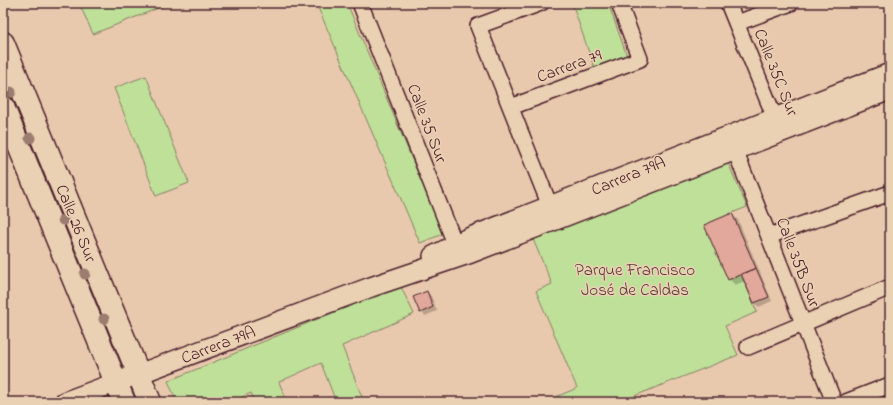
<svg xmlns="http://www.w3.org/2000/svg" width="893" height="405" font-family="'Indie Flower',sans-serif">
<style>
.green{fill:#bfe099;stroke:#848062}
.shadow{fill:#0003}
.building{fill:#e1a89b;stroke:#4a1f2b}
.lines{fill:none;stroke-linecap:round;stroke-linejoin:round}
.minor-casing{stroke:#4a1f2b;stroke-width:18}
.tertiary-casing{stroke:#4a1f2b;stroke-width:22}
.secondary-casing{stroke:#4a1f2b;stroke-width:25}
.minor{stroke:#ebd1b3;stroke-width:15}
.tertiary{stroke:#ebd1b3;stroke-width:19}
.secondary{stroke:#ebd1b3;stroke-width:22}
.tree{fill:#9b7b6f}
.labels{text-anchor:middle;stroke-width:3;stroke-linejoin:round;paint-order:stroke}
.street-label{font-size:17px;fill:#4a1f2b;stroke:#ebd1b3}
.park-label{font-size:17px;fill:#5c3c3c;stroke:#ebd1b3}
</style>
<rect width="100%" height="100%" fill="#e9c9ae"/>
<filter id="ink" filterUnits="userSpaceOnUse"><feTurbulence type="fractalNoise" baseFrequency=".025" numOctaves="2"/><feDisplacementMap in="SourceGraphic" scale="8" xChannelSelector="R" yChannelSelector="G"/><feConvolveMatrix kernelMatrix="1 2 1 2 8 2 1 2 1" color-interpolation-filters="sRGB"/></filter>
<g filter="url(#ink)">
<path class="green" d="M 79,3 L 171,3 L 93,34 Z
M 316,3 L 347,3 L 443,234 L 420,243 Z
M 582,3 L 608,3 L 627,56 L 594,67 L 573,6 Z
M 3,62 L 121,348 L 114,351 L 3,84 Z
M 146,76 L 189,183 L 156,196 L 114,88 Z
M 726,158 L 747,207 L 732,213 L 741,274 L 757,312 L 725,326 L 738,355 L 619,402 L 544,402 L 577,388 L 536,291 L 552,284 L 532,237 Z
M 400,285 L 414,314 L 342,346 L 364,402 L 336,402 L 321,363 L 279,382 L 287,402 L 255,402 L 251,393 L 231,402 L 177,402 L 168,381 Z"/>
<path class="shadow" d="M 732,214 L 738,220 L 772,301 L 759,307 L 754,303 L 745,281 L 735,285 L 729,279 Z
M 427,292 L 431,296 L 437,311 L 425,316 L 421,312 Z"/>
<path class="building" d="M 732,213 L 756,268 L 728,280 L 704,225 Z
M 756,268 L 769,297 L 754,303 L 741,274 Z
M 427,291 L 433,307 L 420,313 L 413,297 Z"/>
<g class="lines">
<defs>
<path id="minor" d="M 360,3 L 459,254
M 541,3 L 478,26 L 554,216
M 728,3 L 779,128
M 737,23 L 791,3
M 511,107 L 640,59 L 619,3
M 731,140 L 834,402
M 769,236 L 890,193
M 748,347 L 890,287
M 846,402 L 890,385"/>
<path id="tertiary" d="M 433,256 L 468,238 L 890,73
M 64,402 L 371,287 L 471,253 L 890,90"/>
<path id="secondary" d="M 3,43 L 150,402
M 3,107 L 124,402"/>
</defs>
<use href="#minor" class="minor-casing"/>
<use href="#tertiary" class="tertiary-casing"/>
<use href="#secondary" class="secondary-casing"/>
<use href="#minor" class="minor"/>
<use href="#tertiary" class="tertiary"/>
<use href="#secondary" class="secondary"/>
</g>
<g class="tree">
<circle cx="11" cy="92" r="5.5"/>
<circle cx="30" cy="138" r="5.5"/>
<circle cx="63" cy="220" r="5.5"/>
<circle cx="85" cy="274" r="5.5"/>
<circle cx="104" cy="319" r="5.5"/>
</g>
</g>
<g class="labels">
<g class="street-label">
<text transform="translate(569 65) rotate(-20)" y="6">Carrera 79</text>
<text transform="translate(777 72) rotate(68)" y="6">Calle 35C Sur</text>
<text transform="translate(428 123) rotate(69)" y="6">Calle 35 Sur</text>
<text transform="translate(628 175) rotate(-22)" y="6">Carrera 79A</text>
<text transform="translate(77 223) rotate(68)" y="6">Calle 26 Sur</text>
<text transform="translate(799 262) rotate(69)" y="6">Calle 35B Sur</text>
<text transform="translate(218 344) rotate(-21)" y="6">Carrera 79A</text>
</g>
<g class="park-label">
<text x="635" y="275">Parque Francisco<tspan x="635" dy="20">José de Caldas</tspan></text>
</g>
</g>
<rect width="893" height="405" fill="none" stroke="#ebd1b3" stroke-width="16"/>
<rect x="8" y="8" width="877" height="389" fill="none" stroke="#4a1f2b" stroke-width="1.5" filter="url(#ink)"/>
</svg>
